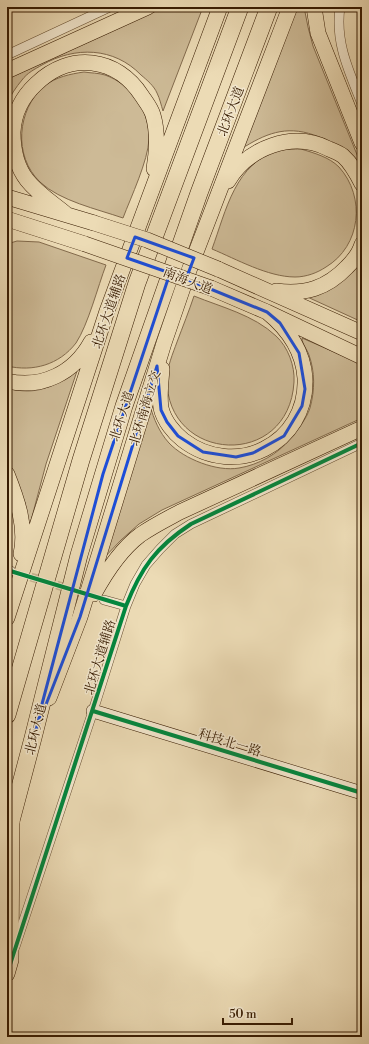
<svg xmlns="http://www.w3.org/2000/svg" width="369" height="1044" font-family="'Libre Bodoni','Noto Serif SC',serif">
<style>
.green{fill:#cdba96;stroke:#826a4c}
.lines{fill:none;stroke-linecap:round;stroke-linejoin:round}
.street-tunnel{stroke:#c8b591;stroke-width:9;stroke-dasharray:9 4.5;stroke-linecap:butt}
.street-casing{stroke:#644b2e;stroke-width:10}
.secondary-casing{stroke:#371b01;stroke-width:14}
.primary-casing{stroke:#371b01;stroke-width:16}
.highway-casing{stroke:#371b01;stroke-width:18}
.street{stroke:#f3e8cf;stroke-width:9}
.secondary{stroke:#f3e8cf;stroke-width:13}
.primary{stroke:#ecdbb5;stroke-width:15}
.highway{stroke:#ecdbb5;stroke-width:17}
.primary-bridge-casing{stroke:#371b01;stroke-width:16;stroke-linecap:butt}
.primary-bridge{stroke:#ecdbb5;stroke-width:15}
.cycleway-casing{stroke:#f3e8cf;stroke-width:6}
.cycleway{stroke:#00873e;stroke-width:4}
.marked{fill:none;stroke:#1d4ed8;stroke-width:3;stroke-linejoin:round}
.labels{text-anchor:middle;stroke-width:3;stroke-linejoin:round;paint-order:stroke}
.street-label{font-size:13px;fill:#371b01;stroke:#f3e8cf}
</style>
<rect width="100%" height="100%" fill="#ecdbb5"/>
<filter id="stains"><feTurbulence type="fractalNoise" baseFrequency=".005" numOctaves="4"/><feColorMatrix values="0 0 0 0 .2 0 0 0 0 .09 0 0 0 0 .02 0 0 0 .5 -.17"/></filter>
<radialGradient id="worn" r=".72"><stop offset=".6" stop-color="#630" stop-opacity="0"/><stop offset="1" stop-color="#630" stop-opacity=".3"/></radialGradient>
<path class="green" d="M 165,7 L 203,7 L 163,111 C 161,105 160,99 157,93 C 154,86 147,80 141,75 C 114,47 75,46 42,65 C 35,69 27,73 22,80 C 16,87 11,95 7,103 L 7,79 Z
M 295,7 L 304,7 L 308,27 L 313,46 L 362,167 L 362,173 C 352,163 342,152 331,143 C 326,139 320,137 314,135 C 285,125 265,134 241,149 Z
M 84,72 C 90,73 99,73 105,75 C 131,84 150,111 149,139 C 148,161 131,197 123,218 C 97,209 60,201 40,182 C 13,156 17,110 44,86 C 56,77 70,74 84,72 Z
M 301,149 C 314,153 329,157 339,167 C 366,197 361,246 326,267 C 317,273 306,277 295,277 C 268,277 236,259 212,249 C 226,211 235,162 280,150 C 286,149 294,149 301,149 Z
M 17,241 L 39,242 L 106,265 C 98,286 88,325 76,343 C 59,365 33,372 7,366 L 7,244 Z
M 362,259 L 362,322 L 303,295 Z
M 194,296 C 221,307 254,315 276,336 C 288,347 295,366 294,382 C 289,470 166,463 167,379 C 167,367 173,353 177,342 C 183,326 189,311 194,296 Z
M 302,338 L 362,364 L 362,418 L 162,510 L 139,524 L 121,540 L 102,560 L 150,406 C 154,419 159,432 169,443 C 184,459 217,472 239,468 C 258,465 278,454 290,439 C 298,429 306,420 310,408 C 315,390 315,372 309,355 C 307,349 302,344 302,338 Z
M 77,371 L 46,464 L 29,528 L 25,503 L 7,457 L 7,388 C 37,396 52,387 77,371 Z"/>
<g class="lines">
<path class="street-tunnel" d="M 18,573 L 73,590"/>
<defs>
<path id="street" d="M 340,7 C 335,43 349,71 362,104
M 7,55 L 110,7
M 7,570 L 11,571
M 104,600 L 126,606
M 15,947 L 93,711 L 126,606 L 135,584 L 146,565 L 160,549 L 175,534 L 191,524 L 362,443"/>
<path id="secondary" d="M 93,711 L 362,793"/>
<path id="primary" d="M 314,7 L 318,33 L 362,143
M 7,71 L 148,7
M 228,181 C 248,148 292,130 329,149 C 334,151 339,153 343,156 C 352,164 357,174 362,184
M 7,197 L 94,223
M 66,214 C 53,203 38,194 27,180 C 16,166 13,150 13,132 C 14,113 22,97 36,84 C 70,51 117,57 142,96 C 146,102 151,108 153,115 C 158,132 157,151 154,169
M 7,219 L 85,244
M 218,269 L 362,333
M 211,288 L 267,312 L 362,357
M 276,291 C 305,295 327,288 347,267 C 353,261 360,252 362,244
M 162,369 C 161,382 159,396 161,408 C 164,421 174,433 183,440 C 235,480 308,444 305,378 C 303,350 288,329 267,312
M 7,381 C 42,389 74,373 91,342
M 7,474 C 17,499 27,527 21,554
M 94,594 C 106,572 120,550 140,535 C 153,526 167,519 180,512 L 362,428
M 7,618 L 107,311 L 220,7
M 49,698 L 80,617 L 164,343 L 188,273 L 290,7
M 7,974 L 11,960 L 12,822"/>
<path id="highway" d="M 7,715 L 81,460 L 137,283 L 240,7
M 7,836 L 33,738 L 79,555 L 124,406 L 199,193 L 269,7"/>
</defs>
<use href="#street" class="street-casing"/>
<use href="#secondary" class="secondary-casing"/>
<use href="#primary" class="primary-casing"/>
<use href="#highway" class="highway-casing"/>
<use href="#street" class="street"/>
<use href="#secondary" class="secondary"/>
<use href="#primary" class="primary"/>
<use href="#highway" class="highway"/>
<defs>
<path id="primary-bridge" d="M 94,223 L 147,240 L 218,269
M 85,244 L 211,288"/>
</defs>
<use href="#primary-bridge" class="primary-bridge-casing"/>
<use href="#primary-bridge" class="primary-bridge"/>
<defs>
<path id="cycleway" d="M 7,570 L 126,606
M 93,711 L 362,793
M 7,974 L 126,606 C 141,568 156,547 191,524 L 362,443"/>
</defs>
<use href="#cycleway" class="cycleway-casing"/>
<use href="#cycleway" class="cycleway"/>
</g>
<path class="marked" d="M 135,237 L 194,258 L 186,279 L 267,312 L 280,323 L 299,353 L 305,389 L 302,406 L 284,436 L 253,453 L 236,457 L 203,452 L 178,436 L 167,422 L 161,410 L 157,366 L 80,617 L 33,738 L 103,474 L 170,273 L 127,258 Z"/>
<g class="labels">
<g class="street-label">
<text transform="translate(230 111) rotate(-69)" y="5">北环大道</text>
<text transform="translate(188 280) rotate(21)" y="5">南海大道</text>
<text transform="translate(108 311) rotate(-71)" y="5">北环大道辅路</text>
<text transform="translate(144 408) rotate(-73)" y="5">北环南海立交</text>
<text transform="translate(121 416) rotate(-72)" y="5">北环大道</text>
<text transform="translate(99 657) rotate(-73)" y="5">北环大道辅路</text>
<text transform="translate(35 729) rotate(-76)" y="5">北环大道</text>
<text transform="translate(230 742) rotate(17)" y="5">科技北一路</text>
</g>
</g>
<rect width="369" height="1044" fill="none" stroke="#ecdbb5" stroke-width="24"/>
<rect x="8" y="8" width="353" height="1028" fill="none" stroke="#371b01" stroke-width="2"/>
<rect x="12" y="12" width="345" height="1020" fill="none" stroke="#371b01"/>
<path d="M223 1018v6h69v-6" fill="none" stroke="#371b01" stroke-width="2"/>
<text x="229" y="1018" font-size="12" fill="#371b01" stroke="#f3e8cf" stroke-width="3" paint-order="stroke">50 m</text>
<rect width="100%" height="100%" filter="url(#stains)"/>
<rect width="100%" height="100%" fill="url(#worn)"/>
</svg>
